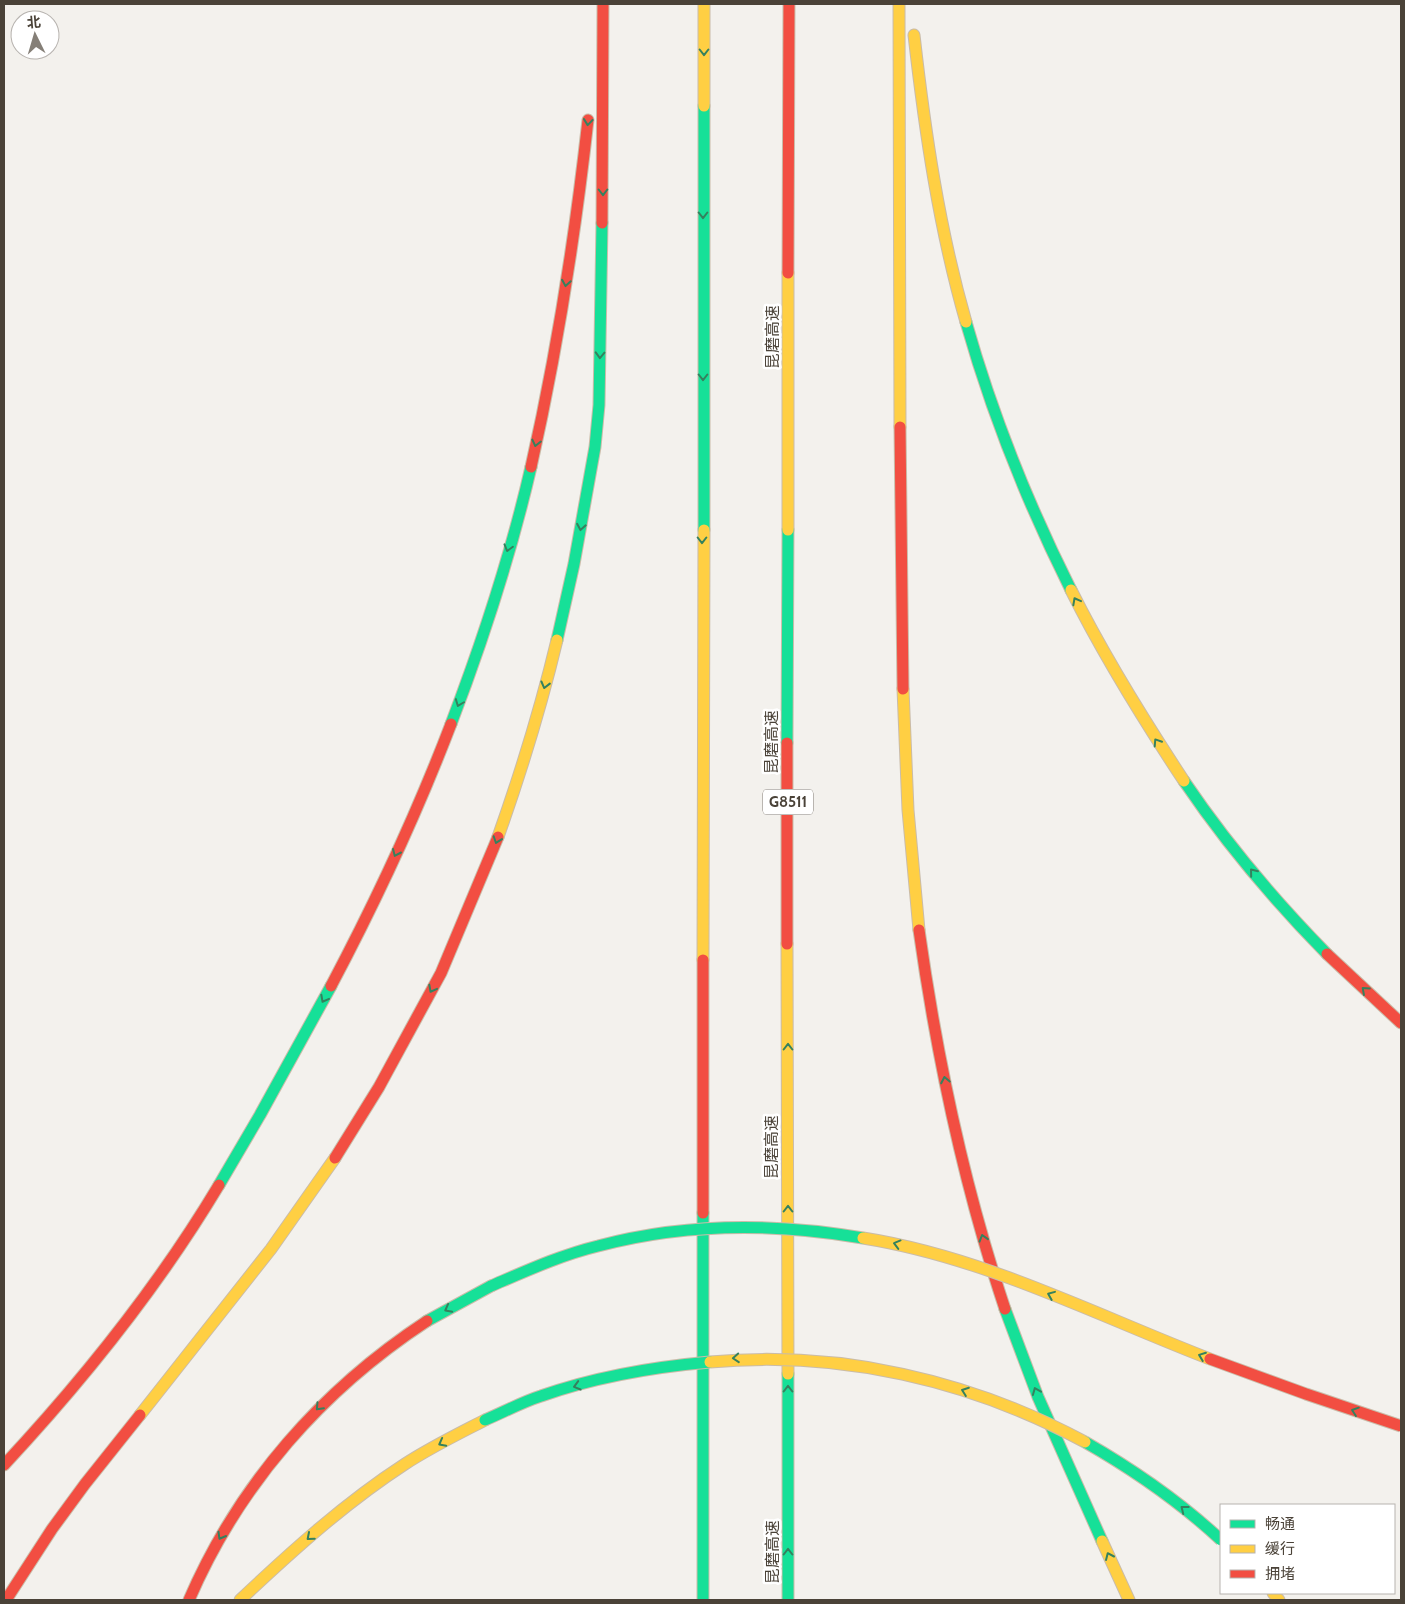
<svg xmlns="http://www.w3.org/2000/svg" width="1405" height="1604" font-family="Cabin,'Noto Sans SC',sans-serif">
<style>
.lines{fill:none;stroke-linecap:round;stroke-linejoin:round}
.fast-casing{stroke:#cabca9;stroke-width:13}
.slow-casing{stroke:#cabca9;stroke-width:13}
.jam-casing{stroke:#cabca9;stroke-width:13}
.fast{stroke:#16e098;stroke-width:11}
.slow{stroke:#ffcf43;stroke-width:11}
.jam{stroke:#f24e42;stroke-width:11}
.fast-bridge-casing{stroke:#cabca9;stroke-width:13;stroke-linecap:butt}
.slow-bridge-casing{stroke:#cabca9;stroke-width:13;stroke-linecap:butt}
.jam-bridge-casing{stroke:#cabca9;stroke-width:13;stroke-linecap:butt}
.fast-bridge{stroke:#16e098;stroke-width:11}
.slow-bridge{stroke:#ffcf43;stroke-width:11}
.jam-bridge{stroke:#f24e42;stroke-width:11}
.oneway{stroke:#35815e}
.labels{text-anchor:middle;stroke-width:5;stroke-linejoin:round;paint-order:stroke}
.shield{fill:#fff;stroke:#807b74;stroke-width:1}
.shield-label{font-size:15px;font-weight:bold;fill:#4a4238}
.street-label{font-size:16px;fill:#4a4238;stroke:#fff}
</style>
<rect width="100%" height="100%" fill="#f3f1ed"/>
<g class="lines">
<defs>
<path id="fast" d="M 966,322 C 992,414 1028,504 1071,590
M 704,530 L 704,106
M 557,640 L 574,564 L 595,447 L 599,405 L 602,223
M 451,724 C 483,640 511,554 531,467
M 787,743 L 788,530
M 1184,781 C 1226,843 1275,901 1327,954
M 219,1185 L 260,1115 L 331,986
M 1005,1309 L 1038,1397 L 1102,1541
M 427,1321 L 491,1286
M 788,1374 L 788,1600
M 703,1600 L 703,1213"/>
<path id="slow" d="M 899,4 L 900,427
M 914,35 C 925,132 939,228 966,322
M 704,106 L 704,4
M 788,530 L 788,273
M 1071,590 C 1104,656 1143,719 1184,781
M 903,689 L 908,810 L 919,930
M 498,837 C 521,772 541,707 557,640
M 787,944 L 788,1374
M 703,960 L 704,530
M 140,1415 L 271,1249 L 335,1158
M 1102,1541 L 1129,1600
M 1273,1593 L 1279,1600
M 240,1600 C 292,1551 345,1503 405,1464 C 431,1447 458,1434 485,1420"/>
<path id="jam" d="M 602,223 L 603,4
M 788,273 L 789,4
M 900,427 L 903,689
M 531,467 C 557,352 575,237 588,120
M 919,930 C 937,1058 964,1186 1005,1309
M 787,944 L 787,743
M 1327,954 L 1401,1023
M 331,986 C 376,901 417,813 451,724
M 335,1158 L 379,1087 L 441,973 L 498,837
M 703,1213 L 703,960
M 4,1465 C 85,1378 158,1287 219,1185
M 6,1600 L 52,1529 L 85,1484 L 140,1415
M 189,1600 C 239,1484 322,1390 427,1321"/>
</defs>
<use href="#fast" class="fast-casing"/>
<use href="#slow" class="slow-casing"/>
<use href="#jam" class="jam-casing"/>
<use href="#fast" class="fast"/>
<use href="#slow" class="slow"/>
<use href="#jam" class="jam"/>
<defs>
<path id="fast-bridge" d="M 491,1286 C 526,1271 561,1255 598,1246 C 684,1223 775,1223 863,1238
M 485,1420 C 504,1412 522,1402 541,1396 C 595,1377 653,1367 710,1362
M 1085,1442 C 1134,1470 1179,1501 1221,1540"/>
<path id="slow-bridge" d="M 863,1238 C 984,1257 1096,1315 1210,1359
M 710,1362 C 839,1350 970,1380 1085,1442"/>
<path id="jam-bridge" d="M 1210,1359 L 1306,1394 L 1401,1426"/>
</defs>
<use href="#fast-bridge" class="fast-bridge-casing"/>
<use href="#slow-bridge" class="slow-bridge-casing"/>
<use href="#jam-bridge" class="jam-bridge-casing"/>
<use href="#fast-bridge" class="fast-bridge"/>
<use href="#slow-bridge" class="slow-bridge"/>
<use href="#jam-bridge" class="jam-bridge"/>
</g>
<defs><path id="oneway-chevron" d="M-2-3.5L2.5 0L-2 3.5" fill="none" stroke-width="1.6" stroke-linecap="round" stroke-linejoin="round" transform="scale(1.25)"/></defs>
<g class="oneway">
<use href="#oneway-chevron" transform="translate(704 52) rotate(90)"/>
<use href="#oneway-chevron" transform="translate(588 122) rotate(96)"/>
<use href="#oneway-chevron" transform="translate(603 192) rotate(90)"/>
<use href="#oneway-chevron" transform="translate(703 215) rotate(90)"/>
<use href="#oneway-chevron" transform="translate(566 283) rotate(99)"/>
<use href="#oneway-chevron" transform="translate(600 355) rotate(92)"/>
<use href="#oneway-chevron" transform="translate(703 377) rotate(90)"/>
<use href="#oneway-chevron" transform="translate(536 443) rotate(103)"/>
<use href="#oneway-chevron" transform="translate(581 527) rotate(100)"/>
<use href="#oneway-chevron" transform="translate(702 540) rotate(90)"/>
<use href="#oneway-chevron" transform="translate(508 548) rotate(106)"/>
<use href="#oneway-chevron" transform="translate(1076 601) rotate(-118)"/>
<use href="#oneway-chevron" transform="translate(545 685) rotate(104)"/>
<use href="#oneway-chevron" transform="translate(459 703) rotate(111)"/>
<use href="#oneway-chevron" transform="translate(1157 742) rotate(-123)"/>
<use href="#oneway-chevron" transform="translate(497 840) rotate(109)"/>
<use href="#oneway-chevron" transform="translate(396 853) rotate(114)"/>
<use href="#oneway-chevron" transform="translate(1253 872) rotate(-129)"/>
<use href="#oneway-chevron" transform="translate(432 989) rotate(118)"/>
<use href="#oneway-chevron" transform="translate(1365 990) rotate(-138)"/>
<use href="#oneway-chevron" transform="translate(324 999) rotate(118)"/>
<use href="#oneway-chevron" transform="translate(788 1047) rotate(-90)"/>
<use href="#oneway-chevron" transform="translate(945 1080) rotate(-101)"/>
<use href="#oneway-chevron" transform="translate(788 1209) rotate(-90)"/>
<use href="#oneway-chevron" transform="translate(983 1238) rotate(-107)"/>
<use href="#oneway-chevron" transform="translate(897 1244) rotate(-165)"/>
<use href="#oneway-chevron" transform="translate(1051 1295) rotate(-158)"/>
<use href="#oneway-chevron" transform="translate(448 1309) rotate(152)"/>
<use href="#oneway-chevron" transform="translate(1202 1356) rotate(-159)"/>
<use href="#oneway-chevron" transform="translate(736 1358) rotate(176)"/>
<use href="#oneway-chevron" transform="translate(577 1386) rotate(164)"/>
<use href="#oneway-chevron" transform="translate(788 1389) rotate(-90)"/>
<use href="#oneway-chevron" transform="translate(965 1391) rotate(-160)"/>
<use href="#oneway-chevron" transform="translate(1036 1391) rotate(-112)"/>
<use href="#oneway-chevron" transform="translate(319 1407) rotate(133)"/>
<use href="#oneway-chevron" transform="translate(1355 1411) rotate(-161)"/>
<use href="#oneway-chevron" transform="translate(442 1443) rotate(152)"/>
<use href="#oneway-chevron" transform="translate(1184 1509) rotate(-142)"/>
<use href="#oneway-chevron" transform="translate(221 1536) rotate(120)"/>
<use href="#oneway-chevron" transform="translate(310 1537) rotate(139)"/>
<use href="#oneway-chevron" transform="translate(788 1552) rotate(-90)"/>
<use href="#oneway-chevron" transform="translate(1109 1556) rotate(-114)"/>
</g>
<g class="labels">
<rect class="shield" x="763" y="789.5" width="50" height="25" rx="4"/>
<g class="shield-label">
<text x="788" y="807">G8511</text>
</g>
<g class="street-label">
<text transform="translate(772 337) rotate(-90)" y="6">昆磨高速</text>
<text transform="translate(771 742) rotate(-90)" y="6">昆磨高速</text>
<text transform="translate(771 1147) rotate(-90)" y="6">昆磨高速</text>
<text transform="translate(772 1552) rotate(-90)" y="6">昆磨高速</text>
</g>
</g>
<rect width="1405" height="1604" fill="none" stroke="#4a4238" stroke-width="10"/>
<rect x="1220" y="1504" width="175" height="90" fill="#ffffff" stroke="#b7b3af"/>
<rect x="1230" y="1520" width="25" height="8" fill="#16e098" stroke="#b7b3af"/>
<text x="1265" y="1529" font-size="15" fill="#4a4238">畅通</text>
<rect x="1230" y="1545" width="25" height="8" fill="#ffcf43" stroke="#b7b3af"/>
<text x="1265" y="1554" font-size="15" fill="#4a4238">缓行</text>
<rect x="1230" y="1570" width="25" height="8" fill="#f24e42" stroke="#b7b3af"/>
<text x="1265" y="1579" font-size="15" fill="#4a4238">拥堵</text>
<g transform="translate(35 35) rotate(355)"><circle r="24" fill="#ffffff" stroke="#b7b3af"/>
<path d="M0-4L9 19L0 12L-9 19Z" fill="#857f77"/>
<text y="-8" font-size="14" font-weight="bold" text-anchor="middle" fill="#4a4238">北</text>
</g>
</svg>
